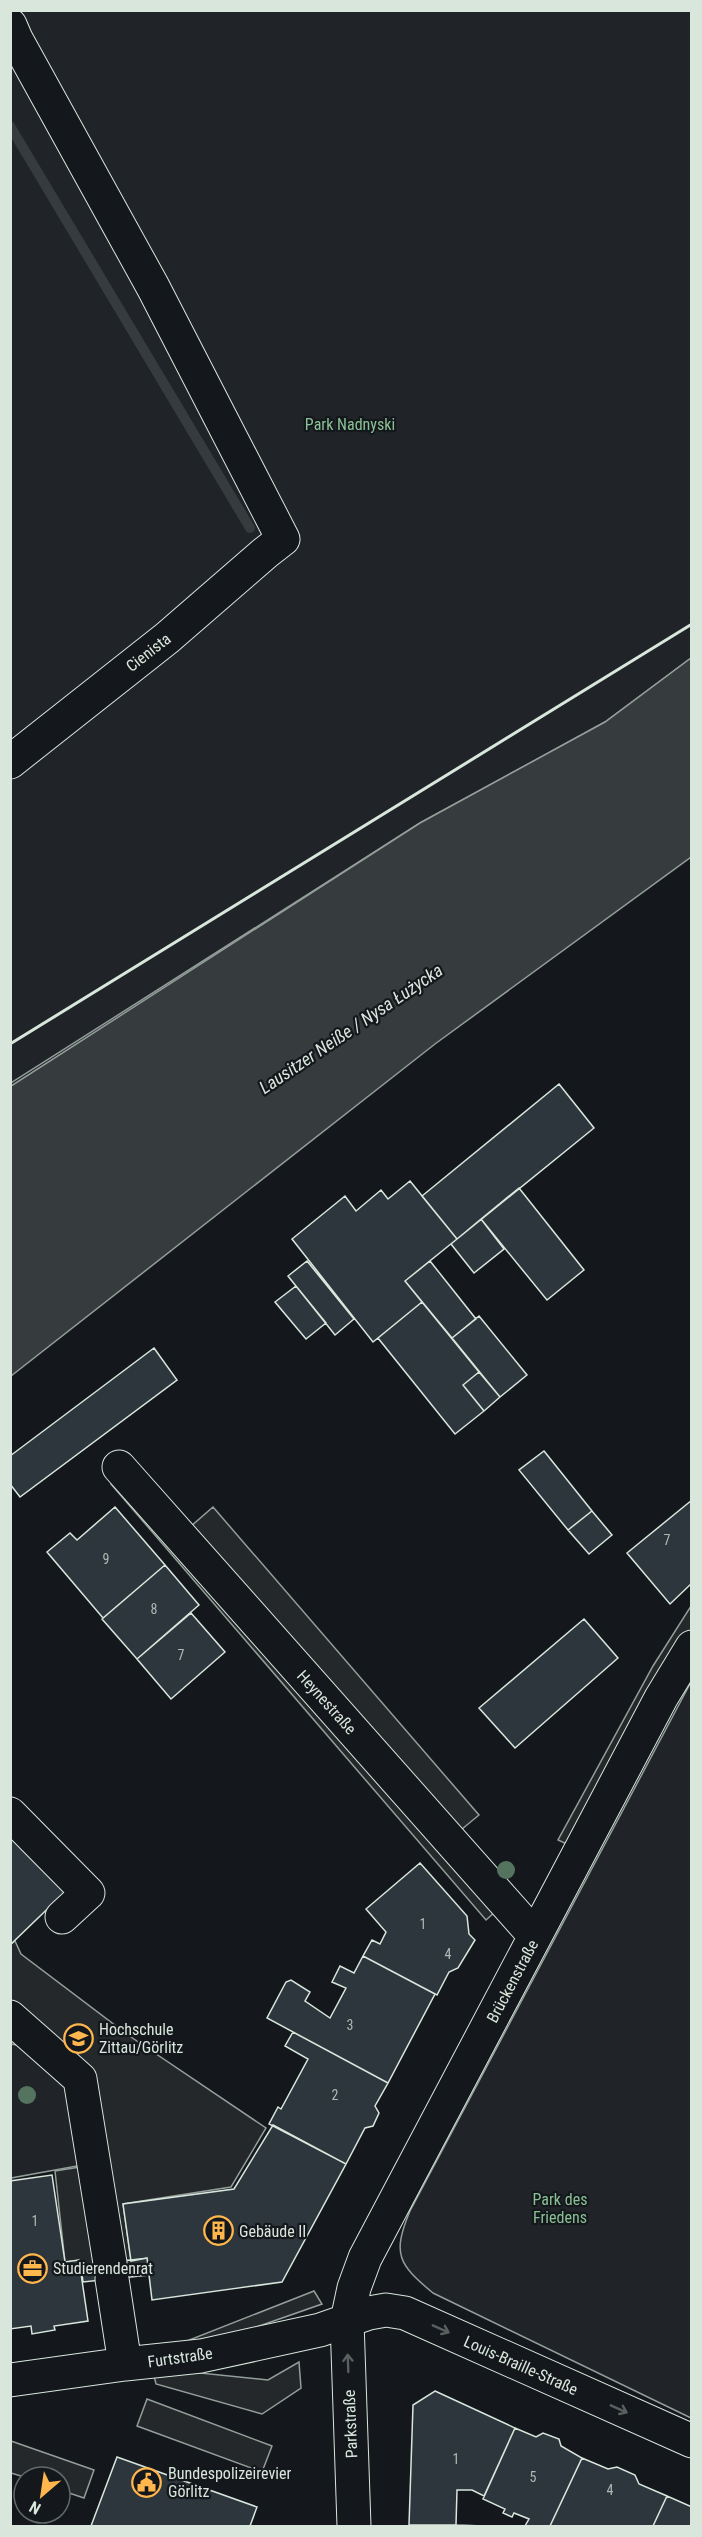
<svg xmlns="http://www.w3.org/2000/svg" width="702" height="2537" font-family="'Roboto Condensed',sans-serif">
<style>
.green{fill:#202428;stroke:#939e99;stroke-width:1.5}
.parking{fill:#24282b;stroke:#939e99;stroke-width:1.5}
.water{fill:#363b3e;stroke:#939e99;stroke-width:1.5}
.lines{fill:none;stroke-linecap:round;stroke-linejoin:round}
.stream{stroke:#363b3e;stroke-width:10}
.building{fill:#2c363c;stroke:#d8e6dc;stroke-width:1.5}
.minor-casing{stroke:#d8e6dc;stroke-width:35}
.minor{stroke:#14181c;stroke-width:33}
.wall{stroke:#d8e6dc;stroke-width:3}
.tree{fill:#55745f}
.oneway{stroke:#59605f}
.labels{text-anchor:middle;stroke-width:4.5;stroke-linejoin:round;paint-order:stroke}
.number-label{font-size:14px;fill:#adbab4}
.park-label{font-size:16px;fill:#8ac095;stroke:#14181c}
.street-label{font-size:16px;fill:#d8e6dc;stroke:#14181c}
.poi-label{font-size:16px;fill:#d8e6dc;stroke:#14181c;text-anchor:start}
.water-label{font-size:18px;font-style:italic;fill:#d8e6dc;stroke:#14181c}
</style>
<rect width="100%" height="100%" fill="#14181c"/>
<path class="green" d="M 11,11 L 691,11 L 691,658 L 605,722 L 420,823 L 11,1083 Z
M 691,1682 L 691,2418 L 433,2293 C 398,2264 392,2254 410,2211 Z
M 11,2044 L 26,2046 L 74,2086 L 88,2164 L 11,2178 Z"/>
<path class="parking" d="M 120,1476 L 495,1912 L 486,1920 L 111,1484 Z
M 213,1507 L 479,1815 L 456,1834 L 190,1527 Z
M 691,1606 L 691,1629 L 571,1846 L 558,1840 L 653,1666 Z
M 15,1941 L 21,1954 L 128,2035 L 266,2128 L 231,2187 L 123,2204 L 131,2260 L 81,2266 L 79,2260 L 65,2262 L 55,2171 L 87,2166 L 74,2086 L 26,2046 L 11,2044 L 10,1945 Z
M 314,2291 L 322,2304 L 177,2355 L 169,2348 Z
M 299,2362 L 301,2388 L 262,2414 L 156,2384 L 152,2368 L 268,2380 Z
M 147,2399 L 272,2446 L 262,2472 L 137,2426 Z
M 11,2441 L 94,2470 L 84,2498 L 60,2490 L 60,2477 L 24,2477 L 11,2473 Z"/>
<path class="water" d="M 691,658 L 691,857 L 435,1044 L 11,1376 L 11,1086 L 420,823 L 605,722 Z"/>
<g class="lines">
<path class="stream" d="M 10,126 L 250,528"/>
</g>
<path class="building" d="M 559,1084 L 594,1128 L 457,1239 L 422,1196 Z
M 410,1181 L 457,1239 L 405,1281 L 422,1302 L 373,1342 L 292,1239 L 345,1196 L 356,1211 L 381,1190 L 388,1199 Z
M 519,1188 L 584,1270 L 547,1300 L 481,1219 Z
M 481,1219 L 504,1249 L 474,1273 L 451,1244 Z
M 307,1261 L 354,1319 L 335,1335 L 288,1276 Z
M 430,1261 L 476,1319 L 452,1338 L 405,1281 Z
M 296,1286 L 326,1323 L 306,1339 L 275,1302 Z
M 422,1302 L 479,1372 L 463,1385 L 484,1411 L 455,1434 L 378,1338 Z
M 479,1316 L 527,1375 L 500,1397 L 452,1338 Z
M 154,1348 L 177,1380 L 20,1497 L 10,1484 L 10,1456 Z
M 479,1372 L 500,1397 L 484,1411 L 463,1385 Z
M 544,1451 L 592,1511 L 568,1530 L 519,1470 Z
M 692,1500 L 692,1583 L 670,1604 L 627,1553 Z
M 115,1507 L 165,1565 L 103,1618 L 47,1552 L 70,1533 L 77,1540 Z
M 592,1511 L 612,1535 L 589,1554 L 568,1530 Z
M 165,1565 L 199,1605 L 137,1659 L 102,1619 Z
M 191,1613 L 225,1652 L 171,1699 L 137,1659 Z
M 584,1619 L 618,1658 L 515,1748 L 479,1708 Z
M 10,1836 L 65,1892 L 10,1945 Z
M 420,1863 L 467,1916 L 469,1934 L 475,1940 L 458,1968 L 449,1972 L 437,1995 L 363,1956 L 372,1940 L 380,1944 L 386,1932 L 366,1909 Z
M 363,1956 L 435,1994 L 388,2083 L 267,2018 L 286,1982 L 291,1980 L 310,1992 L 305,2001 L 330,2018 L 346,1988 L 332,1982 L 340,1966 L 354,1973 Z
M 293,2032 L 388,2083 L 375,2106 L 379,2113 L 373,2126 L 365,2128 L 346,2164 L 269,2124 L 278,2107 L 281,2109 L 308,2059 L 285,2046 Z
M 273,2125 L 346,2164 L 282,2282 L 152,2300 L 147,2258 L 131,2261 L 123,2204 L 234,2189 Z
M 52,2175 L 65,2262 L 79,2260 L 88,2321 L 54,2326 L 55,2330 L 32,2334 L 31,2326 L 10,2329 L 10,2181 Z
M 147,2258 L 149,2275 L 83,2282 L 81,2266 Z
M 435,2391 L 515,2428 L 484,2496 L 472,2490 L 457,2490 L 456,2525 L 409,2525 L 413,2405 Z
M 515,2428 L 536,2437 L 543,2433 L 559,2439 L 561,2446 L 582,2458 L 550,2526 L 525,2526 L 529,2519 L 514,2513 L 512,2517 L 503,2513 L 505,2509 L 483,2499 Z
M 117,2457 L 257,2507 L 250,2526 L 91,2526 Z
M 582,2458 L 608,2469 L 617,2467 L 635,2475 L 639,2484 L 667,2496 L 653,2526 L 550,2526 Z
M 667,2496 L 692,2507 L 692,2526 L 653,2526 Z
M 409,2525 L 456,2525 L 484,2526 L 409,2526 Z"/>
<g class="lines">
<defs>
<path id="minor" d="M 10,25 L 16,39 L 153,287 L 283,539 L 265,553 L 167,638 L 10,762
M 119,1467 L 535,1936
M 10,1814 L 88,1893 L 62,1917
M 10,2017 L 80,2079 L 110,2263
M 112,2279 L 125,2364
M 10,2380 L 125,2364 L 201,2356 L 320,2330 L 369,2313 L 386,2310 L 405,2313 L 692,2441
M 354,2526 L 347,2321 L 354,2288 L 365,2258 L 661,1698 L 692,1647"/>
</defs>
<use href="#minor" class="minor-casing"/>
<use href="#minor" class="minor"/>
<path class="wall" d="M 10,1044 L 692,624"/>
</g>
<g class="tree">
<circle cx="506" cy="1870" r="9"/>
<circle cx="27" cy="2095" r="9"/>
</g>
<defs><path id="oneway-shaft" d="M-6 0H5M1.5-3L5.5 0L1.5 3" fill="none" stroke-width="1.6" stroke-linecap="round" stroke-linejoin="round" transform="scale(1.5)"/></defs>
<g class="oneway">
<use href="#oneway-shaft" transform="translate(441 2329) rotate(24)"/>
<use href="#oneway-shaft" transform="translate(348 2363) rotate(-92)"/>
<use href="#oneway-shaft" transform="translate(619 2409) rotate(24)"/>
</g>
<defs>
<symbol id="university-ring" viewBox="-11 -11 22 22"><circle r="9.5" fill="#14181c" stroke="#ffb74d" stroke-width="1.5"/><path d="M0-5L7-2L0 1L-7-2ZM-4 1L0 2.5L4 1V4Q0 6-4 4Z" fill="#ffb74d"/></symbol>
<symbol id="building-ring" viewBox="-11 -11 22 22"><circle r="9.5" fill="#14181c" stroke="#ffb74d" stroke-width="1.5"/><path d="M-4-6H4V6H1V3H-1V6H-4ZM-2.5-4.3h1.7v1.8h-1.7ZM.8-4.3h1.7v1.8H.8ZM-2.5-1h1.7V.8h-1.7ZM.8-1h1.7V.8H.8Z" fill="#ffb74d"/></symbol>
<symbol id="office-ring" viewBox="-11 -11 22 22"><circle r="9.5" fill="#14181c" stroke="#ffb74d" stroke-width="1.5"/><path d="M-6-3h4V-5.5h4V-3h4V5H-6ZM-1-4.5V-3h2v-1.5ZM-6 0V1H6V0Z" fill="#ffb74d"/></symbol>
<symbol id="civic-ring" viewBox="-11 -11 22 22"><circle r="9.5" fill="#14181c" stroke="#ffb74d" stroke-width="1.5"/><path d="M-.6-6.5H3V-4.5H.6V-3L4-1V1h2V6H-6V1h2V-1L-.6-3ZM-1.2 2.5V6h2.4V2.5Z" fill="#ffb74d"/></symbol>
</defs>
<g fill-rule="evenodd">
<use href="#university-ring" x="62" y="2022" width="33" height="33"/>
<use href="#building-ring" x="202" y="2214" width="33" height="33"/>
<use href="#office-ring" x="16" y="2252" width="33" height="33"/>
<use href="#civic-ring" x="130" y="2466" width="33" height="33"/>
</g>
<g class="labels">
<g class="number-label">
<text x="667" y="1545">7</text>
<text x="106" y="1564">9</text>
<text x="154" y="1614">8</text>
<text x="181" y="1660">7</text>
<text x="423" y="1929">1</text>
<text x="448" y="1959">4</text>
<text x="350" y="2030">3</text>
<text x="335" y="2100">2</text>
<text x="35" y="2226">1</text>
<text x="456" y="2464">1</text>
<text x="533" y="2482">5</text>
<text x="610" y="2495">4</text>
</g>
<g class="park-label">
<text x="350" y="430">Park Nadnyski</text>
<text x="560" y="2205">Park des<tspan x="560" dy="18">Friedens</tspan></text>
</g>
<g class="street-label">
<text transform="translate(148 652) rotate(-38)" y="6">Cienista</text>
<text transform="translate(327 1702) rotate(48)" y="6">Heynestraße</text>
<text transform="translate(512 1981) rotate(-62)" y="6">Brückenstraße</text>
<text transform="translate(180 2357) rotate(-8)" y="6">Furtstraße</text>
<text transform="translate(521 2365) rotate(24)" y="6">Louis-Braille-Straße</text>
<text transform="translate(350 2424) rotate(-92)" y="6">Parkstraße</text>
</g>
<g class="poi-label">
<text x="99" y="2035">Hochschule<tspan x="99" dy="18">Zittau/Görlitz</tspan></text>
<text x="239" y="2237">Gebäude II</text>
<text x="53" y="2274">Studierendenrat</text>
<text x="168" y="2479">Bundespolizeirevier<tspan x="168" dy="18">Görlitz</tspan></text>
</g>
<g class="water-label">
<text transform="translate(351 1029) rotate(-34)" y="6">Lausitzer Neiße / Nysa Łużycka</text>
</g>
</g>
<rect width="702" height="2537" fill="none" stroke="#d8e6dc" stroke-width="24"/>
<g transform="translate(42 2495) rotate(209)"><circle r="28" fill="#14181c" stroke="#626a69" stroke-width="1.5"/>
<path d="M0-4.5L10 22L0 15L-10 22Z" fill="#ffb74d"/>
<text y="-9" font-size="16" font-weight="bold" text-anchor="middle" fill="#d8e6dc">N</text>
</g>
</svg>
